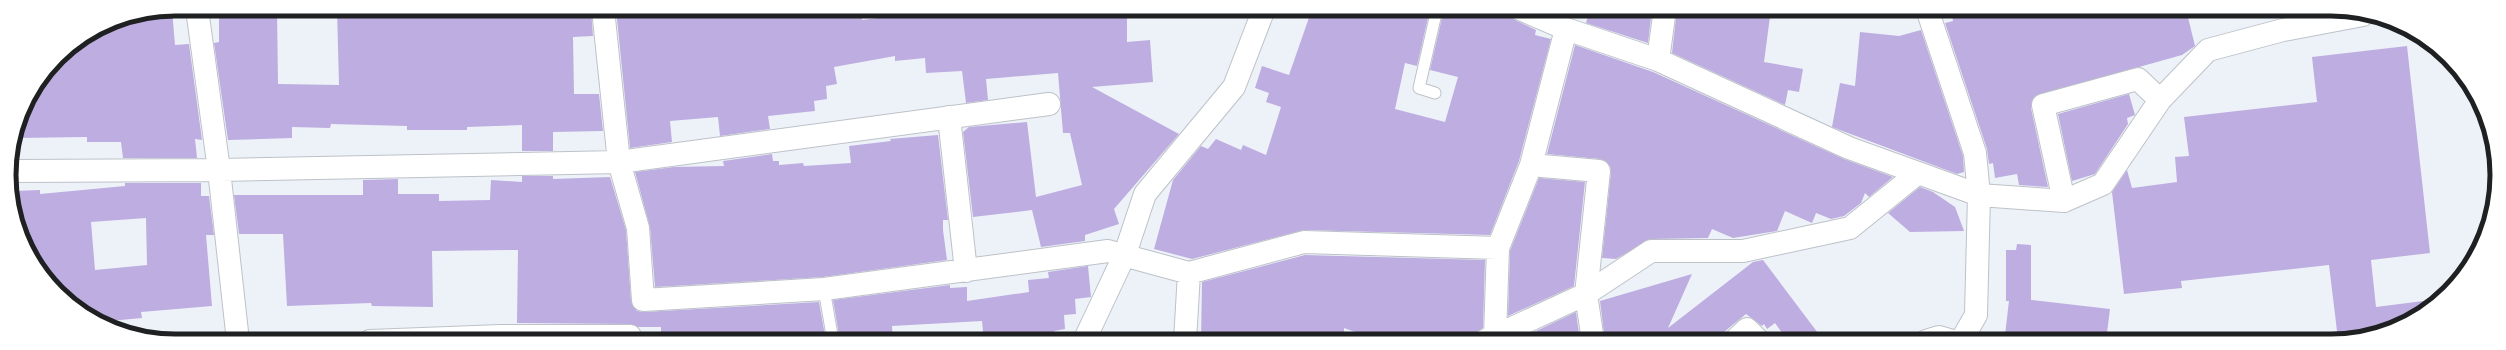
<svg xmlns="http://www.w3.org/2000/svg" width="2506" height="350" font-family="'Space Grotesk',sans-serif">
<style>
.building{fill:#beade0;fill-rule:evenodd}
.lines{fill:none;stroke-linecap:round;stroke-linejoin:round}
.lane-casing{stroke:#bdc2c8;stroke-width:13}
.street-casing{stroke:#bdc2c8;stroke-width:24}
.lane{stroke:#fff;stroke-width:11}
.street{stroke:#fff;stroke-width:22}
.rim{fill:none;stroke:#1e2022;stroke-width:5}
</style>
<rect width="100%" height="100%" fill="#edf2f9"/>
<path class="building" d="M 219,9 L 277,9 L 278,84 L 339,85 L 337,9 L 504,9 L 505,18 L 553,17 L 553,9 L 591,9 L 593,36 L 573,37 L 574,94 L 599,94 L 603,131 L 553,132 L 553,151 L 522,151 L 522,125 L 467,127 L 467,130 L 407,130 L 407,126 L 331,124 L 330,128 L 292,127 L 292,138 L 228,140 L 214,43 L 219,42 Z
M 616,9 L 861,9 L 862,20 L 948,9 L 1127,9 L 1127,42 L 1150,40 L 1153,82 L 1092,87 L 1179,134 L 1114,209 L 1119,224 L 1085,235 L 1085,241 L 1041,247 L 1032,210 L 973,217 L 963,132 L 969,127 L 1027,122 L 1036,197 L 1082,185 L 1070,133 L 1063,133 L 1058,73 L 986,79 L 988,100 L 966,103 L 962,71 L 926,73 L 925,58 L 895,61 L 895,56 L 834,67 L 837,84 L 826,86 L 827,99 L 814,101 L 815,111 L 768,116 L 770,129 L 720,136 L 718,117 L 670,121 L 672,142 L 630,148 Z
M 1312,9 L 1430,9 L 1417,66 L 1405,63 L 1395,109 L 1445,122 L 1458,77 L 1430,70 L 1444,9 L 1508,9 L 1510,16 L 1515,20 L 1536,30 L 1535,35 L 1551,39 L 1519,161 L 1490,235 L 1304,230 L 1192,259 L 1154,249 L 1173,180 L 1201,146 L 1208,149 L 1216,139 L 1241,150 L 1243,145 L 1266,155 L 1281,107 L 1266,102 L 1269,93 L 1255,88 L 1262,66 L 1289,75 Z
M 1590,9 L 1652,9 L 1648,43 L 1586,23 Z
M 1677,9 L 1771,9 L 1764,62 L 1803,69 L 1799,92 L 1788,90 L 1785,105 L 1672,53 Z
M 1976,9 L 2186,9 L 2195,46 L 2182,55 L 2035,96 L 2031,108 L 2048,187 L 2019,185 L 2017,174 L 1995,178 L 1993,163 L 1989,164 L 1987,149 L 1945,23 L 1953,21 L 1952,16 Z
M 172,10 L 175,45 L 189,44 L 202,140 L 195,139 L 197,158 L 123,158 L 121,142 L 87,142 L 87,137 L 16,138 L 22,111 L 58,57 L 112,22 Z
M 1921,30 L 1963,156 L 1964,172 L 1957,174 L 1832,127 L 1840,83 L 1855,86 L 1860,32 L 1899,36 Z
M 1575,45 L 1653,72 L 1844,159 L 1893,177 L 1869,197 L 1865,193 L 1861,203 L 1844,216 L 1831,219 L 1816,213 L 1812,223 L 1785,211 L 1777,231 L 1733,238 L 1712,229 L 1708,238 L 1651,239 L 1616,259 L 1602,258 L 1611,172 L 1610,166 L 1600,159 L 1547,154 Z
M 2407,46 L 2430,253 L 2371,260 L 2376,307 L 2439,299 L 2404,324 L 2353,338 L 2338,339 L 2329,265 L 2181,281 L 2182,288 L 2124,294 L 2112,192 L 2127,170 L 2132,188 L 2177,182 L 2175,157 L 2189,156 L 2184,117 L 2317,102 L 2312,57 Z
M 2129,94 L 2135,115 L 2127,118 L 2128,124 L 2095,174 L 2072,181 L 2058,114 Z
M 938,135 L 948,220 L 943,220 L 943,230 L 947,260 L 823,277 L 655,287 L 650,227 L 635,172 L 674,167 L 724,166 L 723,161 L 772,154 L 773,161 L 779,161 L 779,165 L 803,163 L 804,166 L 851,163 L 849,146 L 891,141 L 890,139 Z
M 522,176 L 553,176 L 553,179 L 610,177 L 626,230 L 631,301 L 637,311 L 644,312 L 819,302 L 826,341 L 661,341 L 661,327 L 638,327 L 630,324 L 517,323 L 518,250 L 432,251 L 433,307 L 372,306 L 371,303 L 287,306 L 283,234 L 239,234 L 234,195 L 363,195 L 363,180 L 398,179 L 398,194 L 439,194 L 439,201 L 490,200 L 491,180 L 522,182 Z
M 1539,178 L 1585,182 L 1574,286 L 1508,316 L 1510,251 Z
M 125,183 L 201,183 L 201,196 L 209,196 L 214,235 L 206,235 L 212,306 L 141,312 L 142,318 L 99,322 L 50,285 L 18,229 L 13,191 L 40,190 L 40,194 L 125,186 ZM 146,218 L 147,265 L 95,270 L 91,222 Z
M 1920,187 L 1933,192 L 1955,207 L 1964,231 L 1910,232 L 1888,213 Z
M 2017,244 L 2031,245 L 2031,300 L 2110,309 L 2106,341 L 2051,341 L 2005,335 L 2009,301 L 2006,301 L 2006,250 L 2016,250 Z
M 1305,255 L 1485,260 L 1483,328 L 1474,334 L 1472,341 L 1381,341 L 1344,328 L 1344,341 L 1201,341 L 1202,282 Z
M 1763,260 L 1824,341 L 1788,341 L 1775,323 L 1767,329 L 1764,324 L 1762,326 L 1746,314 L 1713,341 L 1605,341 L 1600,301 L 1692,274 L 1668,328 L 1753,262 Z
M 1088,266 L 1091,297 L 1075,299 L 1076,314 L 1064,315 L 1065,329 L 1054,331 L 1054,333 L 1005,341 L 984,341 L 982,321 L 892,326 L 893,341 L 840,341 L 833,300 L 950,285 L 950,288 L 967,287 L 967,301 L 1029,292 L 1028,280 L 1049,278 L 1048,272 Z
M 1576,312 L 1580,341 L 1515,341 Z"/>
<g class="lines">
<defs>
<path id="lane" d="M 1435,93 L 1419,88 L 1437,9
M 824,289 L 833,341"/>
<path id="street" d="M 197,9 L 219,170 L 238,341
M 603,9 L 619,162 L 638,228 L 643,300 L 824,289 L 1108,251 L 1189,273 L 1304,242 L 1498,248
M 1520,9 L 1566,29 L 1658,60 L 1849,148 L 1979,195 L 2064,201 L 2103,184 L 2160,100 L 2208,50 L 2283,30 L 2363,15
M 1927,9 L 1975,153 L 1979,195 L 1976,315 L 1961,341
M 1658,60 L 1665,9
M 949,117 L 966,271
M 1531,165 L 1599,171 L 1586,294 L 1593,341
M 10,171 L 219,170 L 619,162 L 1049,104
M 2064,201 L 2043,105 L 2138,79 L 2160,100
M 1495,336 L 1498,248 L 1531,165 L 1566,29
M 370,341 L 501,336 L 630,336
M 1084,341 L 1125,254 L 1145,194 L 1234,87 L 1264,9
M 1185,341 L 1189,273
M 1484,341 L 1586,294 L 1651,251 L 1743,251 L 1850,228 L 1918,173
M 1734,341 L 1747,329 L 1759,341
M 1926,341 L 1939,337 L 1953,341"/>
</defs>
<use href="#lane" class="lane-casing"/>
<use href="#street" class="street-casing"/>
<use href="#lane" class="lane"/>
<use href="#street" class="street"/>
</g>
<path d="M0 0H2506V350H0ZM175 16H2331A159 159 0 0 1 2490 175V175A159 159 0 0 1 2331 334H175A159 159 0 0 1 16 175V175A159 159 0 0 1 175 16Z" fill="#fff" fill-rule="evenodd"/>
<path class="rim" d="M175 16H2331A159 159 0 0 1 2490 175V175A159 159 0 0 1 2331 334H175A159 159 0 0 1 16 175V175A159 159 0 0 1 175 16Z"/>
</svg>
